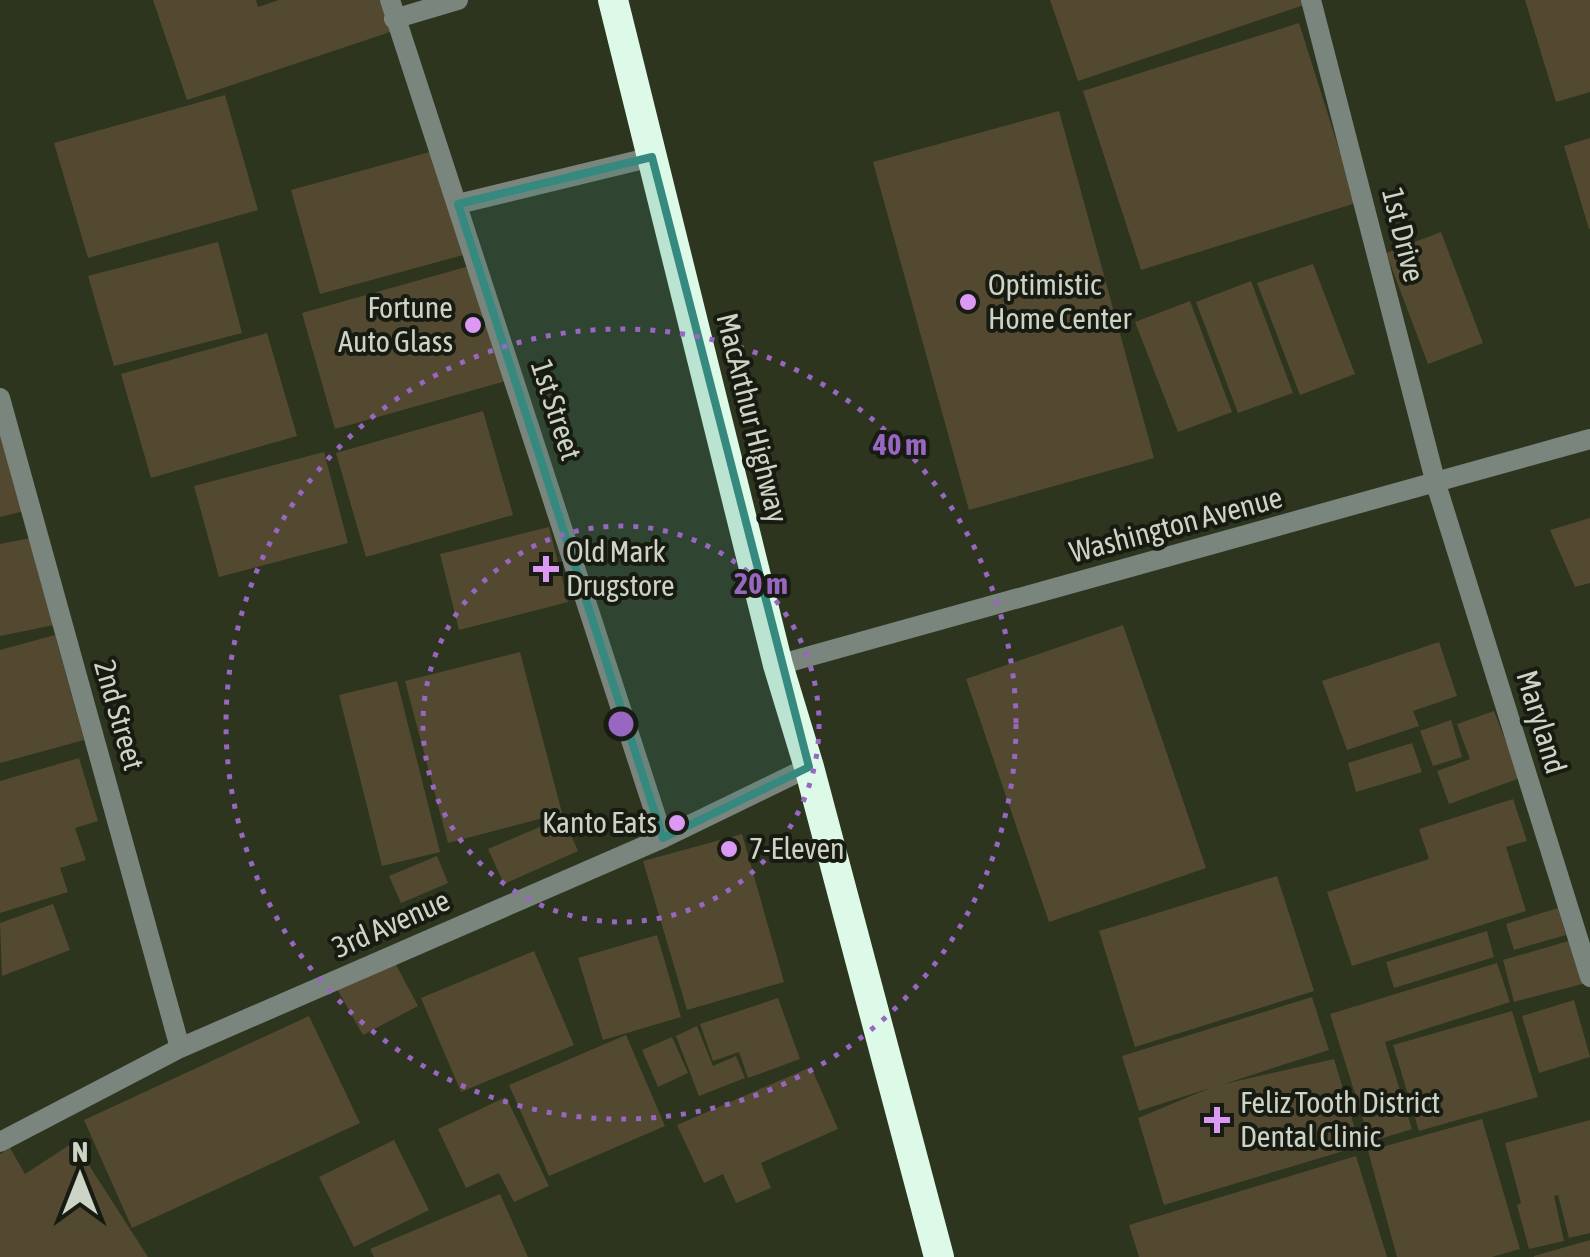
<svg xmlns="http://www.w3.org/2000/svg" width="1590" height="1257" font-family="'Asap Condensed',sans-serif">
<style>
.building{fill:#524930}
.lines{fill:none;stroke-linecap:round;stroke-linejoin:round}
.street{stroke:#79857d;stroke-width:20}
.highway{stroke:#dcfae7;stroke-width:30}
.marked{fill:#35897f;fill-opacity:0.2;stroke:#35897f;stroke-width:8;stroke-linejoin:round}
.ring{fill:none;stroke:#9867c1;stroke-width:5;stroke-dasharray:5 10}
.poi-dot{fill:#dc99f4;stroke:#171b11;stroke-width:4}
.labels{text-anchor:middle;stroke-width:8;stroke-linejoin:round;paint-order:stroke}
.street-label{font-size:30px;fill:#ced4c5;stroke:#171b11}
.poi-label{font-size:30px;fill:#ced4c5;stroke:#171b11;text-anchor:start}
.centre{fill:#9867c1;stroke:#171b11;stroke-width:5}
.ring-label{font-size:30px;text-anchor:middle;font-weight:bold;fill:#9867c1;stroke:#171b11;stroke-width:8;stroke-linejoin:round;paint-order:stroke}
</style>
<rect width="100%" height="100%" fill="#2d351e"/>
<path class="building" d="M 153,0 L 256,0 L 258,7 L 279,0 L 382,0 L 393,31 L 187,100 Z
M 1050,0 L 1306,0 L 1307,4 L 1078,81 Z
M 1525,0 L 1590,0 L 1590,92 L 1556,102 Z
M 1299,23 L 1356,203 L 1141,270 L 1083,91 Z
M 225,95 L 258,210 L 88,258 L 54,143 Z
M 1059,111 L 1154,458 L 969,510 L 873,162 Z
M 1590,138 L 1590,229 L 1589,229 L 1564,146 Z
M 437,150 L 467,254 L 320,294 L 291,190 Z
M 1441,232 L 1483,343 L 1428,364 L 1386,253 Z
M 218,242 L 242,333 L 114,366 L 88,276 Z
M 1313,264 L 1355,374 L 1300,395 L 1257,283 Z
M 473,265 L 506,381 L 335,429 L 302,313 Z
M 1251,281 L 1293,393 L 1238,413 L 1196,302 Z
M 1190,301 L 1232,412 L 1178,432 L 1135,322 Z
M 267,333 L 297,436 L 151,478 L 121,374 Z
M 483,411 L 513,515 L 366,557 L 336,453 Z
M 0,427 L 24,511 L 0,517 Z
M 324,452 L 348,543 L 219,577 L 194,486 Z
M 1590,518 L 1590,583 L 1575,587 L 1550,530 Z
M 549,527 L 568,602 L 459,630 L 440,554 Z
M 36,537 L 54,625 L 0,636 L 0,544 Z
M 1123,625 L 1206,868 L 1049,922 L 966,679 Z
M 55,635 L 84,740 L 0,763 L 0,650 Z
M 1439,642 L 1457,696 L 1413,711 L 1419,726 L 1347,750 L 1322,681 Z
M 520,652 L 562,813 L 448,843 L 405,681 Z
M 397,681 L 440,852 L 382,866 L 339,695 Z
M 1494,711 L 1520,778 L 1449,804 L 1437,771 L 1470,759 L 1457,724 Z
M 1451,720 L 1462,757 L 1433,766 L 1420,731 Z
M 1412,743 L 1422,772 L 1356,792 L 1348,763 Z
M 79,758 L 98,821 L 75,828 L 86,860 L 60,868 L 68,892 L 0,913 L 0,781 Z
M 1513,799 L 1527,841 L 1506,847 L 1526,911 L 1352,966 L 1327,892 L 1429,859 L 1419,829 Z
M 563,817 L 578,851 L 504,884 L 488,849 Z
M 742,834 L 784,982 L 687,1010 L 643,861 Z
M 437,856 L 448,883 L 401,903 L 389,876 Z
M 1277,876 L 1314,991 L 1135,1047 L 1099,931 Z
M 53,904 L 70,950 L 2,976 L 0,923 Z
M 1558,908 L 1566,935 L 1514,950 L 1506,924 Z
M 1487,931 L 1494,957 L 1394,988 L 1386,962 Z
M 657,935 L 681,1017 L 603,1040 L 578,958 Z
M 1575,939 L 1586,983 L 1514,1002 L 1503,960 Z
M 534,951 L 574,1045 L 461,1092 L 421,998 Z
M 393,959 L 418,1006 L 363,1035 L 337,989 Z
M 1497,963 L 1510,1002 L 1385,1042 L 1412,1129 L 1370,1142 L 1330,1014 Z
M 1312,997 L 1329,1050 L 1224,1084 L 1334,1059 L 1360,1146 L 1164,1205 L 1138,1118 L 1210,1088 L 1139,1111 L 1122,1056 Z
M 778,998 L 800,1059 L 748,1078 L 739,1052 L 713,1061 L 700,1024 Z
M 1574,1000 L 1590,1057 L 1539,1073 L 1522,1016 Z
M 1512,1011 L 1538,1097 L 1419,1131 L 1393,1045 Z
M 309,1016 L 360,1123 L 132,1228 L 84,1120 Z
M 697,1026 L 713,1066 L 736,1056 L 745,1078 L 699,1096 L 676,1036 Z
M 626,1035 L 665,1126 L 549,1176 L 509,1085 Z
M 672,1037 L 688,1073 L 658,1087 L 642,1050 Z
M 811,1067 L 838,1129 L 761,1163 L 771,1188 L 736,1203 L 723,1174 L 704,1183 L 677,1125 Z
M 506,1097 L 549,1186 L 514,1202 L 499,1173 L 466,1188 L 438,1129 Z
M 1482,1119 L 1520,1249 L 1492,1257 L 1397,1257 L 1368,1151 Z
M 1590,1120 L 1590,1233 L 1569,1238 L 1558,1195 L 1554,1196 L 1564,1241 L 1529,1249 L 1517,1205 L 1521,1203 L 1505,1143 Z
M 394,1140 L 429,1210 L 354,1247 L 319,1177 Z
M 74,1142 L 148,1257 L 0,1257 L 0,1154 L 10,1148 L 25,1174 Z
M 1356,1156 L 1387,1257 L 1139,1257 L 1129,1225 Z
M 500,1194 L 528,1257 L 374,1257 L 370,1249 Z
M 1590,1240 L 1590,1257 L 1534,1257 L 1534,1256 Z"/>
<g class="lines">
<path class="street" d="M 390,0 L 663,838
M 1311,0 L 1436,484 L 1590,977
M 394,19 L 458,0
M 458,204 L 652,157
M 0,398 L 180,1048
M 778,665 L 1590,439
M 0,1142 L 180,1048 L 663,838 L 809,767"/>
<path class="highway" d="M 613,0 L 778,665 L 809,767 L 939,1257"/>
</g>
<path class="marked" d="M 652,157 L 809,767 L 663,838 L 458,204 Z"/>
<g class="ring">
<circle cx="621" cy="724" r="198"/>
<circle cx="621" cy="724" r="395"/>
</g>
<g class="poi-dot">
<circle cx="968" cy="302" r="10"/>
<circle cx="473" cy="325" r="10"/>
<path d="M541 554h10v10h10v10h-10v10h-10v-10h-10v-10h10z"/>
<circle cx="677" cy="823" r="10"/>
<circle cx="729" cy="849" r="10"/>
<path d="M1212 1105h10v10h10v10h-10v10h-10v-10h-10v-10h10z"/>
</g>
<g class="labels">
<g class="street-label">
<text transform="translate(1403 235) rotate(76)" y="10">1st Drive</text>
<text transform="translate(556 410) rotate(72)" y="10">1st Street</text>
<text transform="translate(752 418) rotate(76)" y="10">MacArthur Highway</text>
<text transform="translate(1176 525) rotate(-15)" y="10">Washington Avenue</text>
<text transform="translate(119 715) rotate(74)" y="10">2nd Street</text>
<text transform="translate(1541 722) rotate(73)" y="10">Maryland</text>
<text transform="translate(391 924) rotate(-24)" y="10">3rd Avenue</text>
</g>
<g class="poi-label">
<text x="988" y="295">Optimistic<tspan x="988" dy="34">Home Center</tspan></text>
<text x="453" y="318" text-anchor="end">Fortune<tspan x="453" dy="34">Auto Glass</tspan></text>
<text x="566" y="562">Old Mark<tspan x="566" dy="34">Drugstore</tspan></text>
<text x="657" y="833" text-anchor="end">Kanto Eats</text>
<text x="749" y="859">7-Eleven</text>
<text x="1240" y="1113">Feliz Tooth District<tspan x="1240" dy="34">Dental Clinic</tspan></text>
</g>
</g>
<circle cx="621" cy="724" r="15" class="centre"/>
<g class="ring-label">
<text x="900" y="455">40 m</text>
<text x="761" y="594">20 m</text>
</g>
<g transform="translate(80 1177)" stroke="#171b11" stroke-width="8" paint-order="stroke">
<path d="M0-8L18 38L0 25L-18 38Z" fill="#ced4c5"/>
<text y="-15" font-size="28" font-weight="bold" text-anchor="middle" fill="#ced4c5">N</text>
</g>
</svg>
